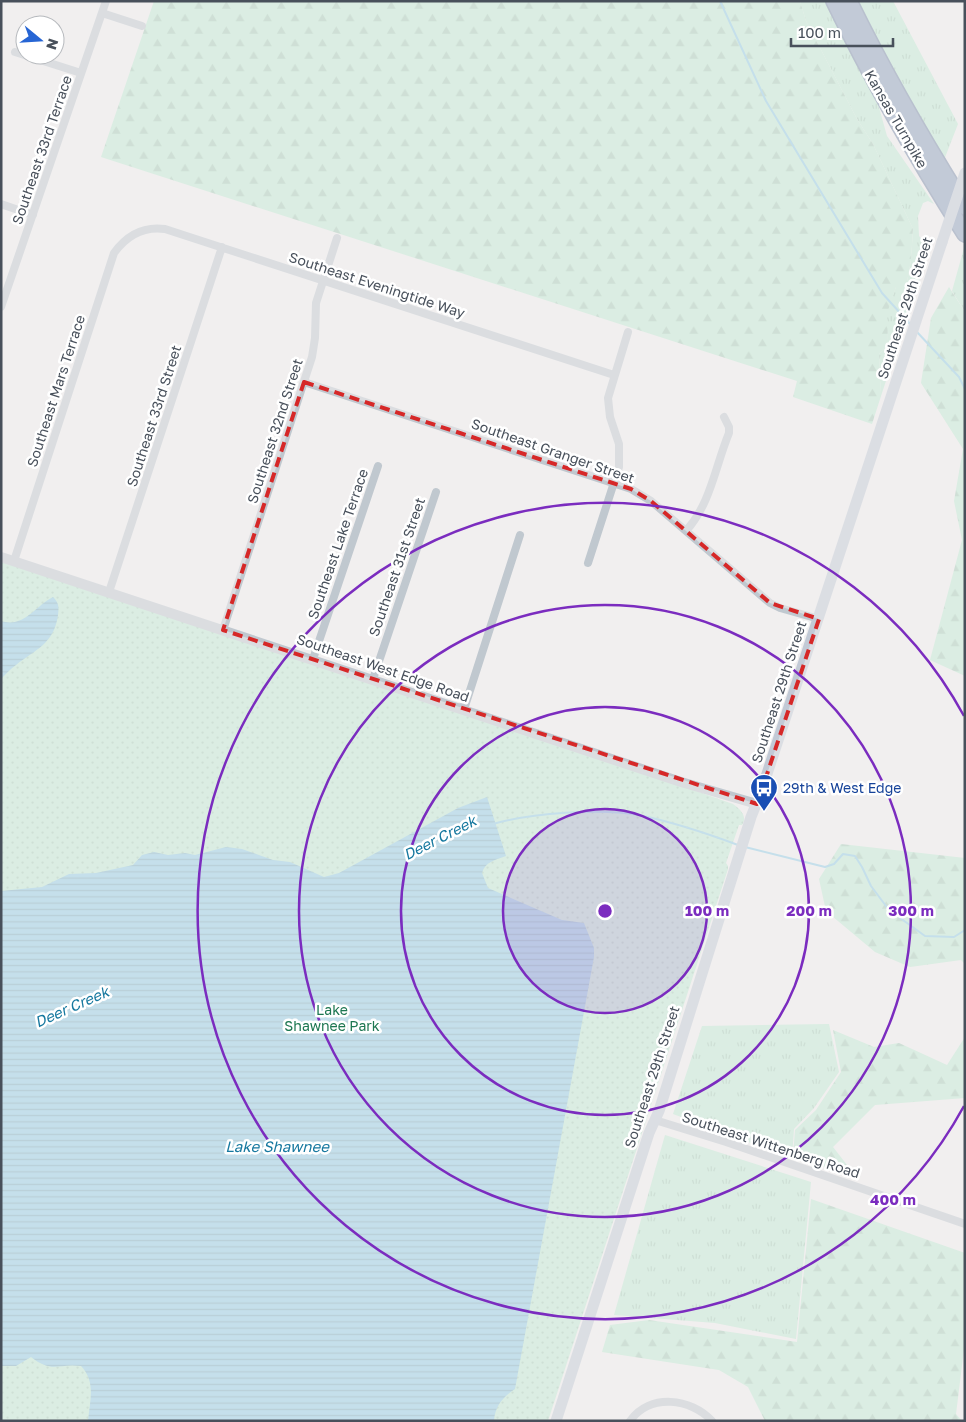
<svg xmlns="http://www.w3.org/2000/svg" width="966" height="1422" font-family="'Golos Text',sans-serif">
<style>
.grass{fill:url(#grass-tufts)}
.forest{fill:url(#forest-firs)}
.park{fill:url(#park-dots)}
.water{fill:url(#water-rules)}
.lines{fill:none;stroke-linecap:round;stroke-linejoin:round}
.stream{stroke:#90cde6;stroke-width:2}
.motorway-casing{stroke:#7588a6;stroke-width:18}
.minor{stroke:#c0c8cf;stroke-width:8}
.tertiary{stroke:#c0c8cf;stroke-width:10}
.secondary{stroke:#c2cad6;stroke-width:11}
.motorway{stroke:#8a9dba;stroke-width:15}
.secondary-bridge{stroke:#c2cad6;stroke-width:11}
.marked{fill:none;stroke:#d62828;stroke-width:4;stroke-dasharray:10 6;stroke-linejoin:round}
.ring{fill:none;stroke:#7b2cbf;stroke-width:2.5}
.labels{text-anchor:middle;stroke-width:5;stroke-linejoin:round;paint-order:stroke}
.street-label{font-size:14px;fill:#48505b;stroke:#fff}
.transit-label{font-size:14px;fill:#164399;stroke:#fff;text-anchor:start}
.park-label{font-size:14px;fill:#1d7751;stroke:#fff}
.water-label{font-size:15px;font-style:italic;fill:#16789f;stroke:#fff}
.centre{fill:#7b2cbf;stroke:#fff;stroke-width:2.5}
.ring-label{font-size:15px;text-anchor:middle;font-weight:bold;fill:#7b2cbf;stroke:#fff;stroke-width:5;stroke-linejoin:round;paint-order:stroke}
</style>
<defs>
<pattern id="grass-tufts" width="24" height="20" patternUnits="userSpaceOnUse" patternTransform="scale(1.25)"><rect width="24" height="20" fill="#c0ecd4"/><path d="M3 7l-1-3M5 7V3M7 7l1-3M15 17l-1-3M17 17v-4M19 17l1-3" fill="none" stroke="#a6ccb8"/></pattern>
<pattern id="forest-firs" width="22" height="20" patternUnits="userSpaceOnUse" patternTransform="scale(1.25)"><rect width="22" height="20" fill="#c0ecd4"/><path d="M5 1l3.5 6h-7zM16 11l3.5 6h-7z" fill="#a6ccb8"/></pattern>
<pattern id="park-dots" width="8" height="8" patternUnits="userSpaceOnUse" patternTransform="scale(1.25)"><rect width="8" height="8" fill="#c0ecd4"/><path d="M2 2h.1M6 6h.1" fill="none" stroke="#a6ccb8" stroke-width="1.8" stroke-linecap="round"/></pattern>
<pattern id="water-rules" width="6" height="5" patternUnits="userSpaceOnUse" patternTransform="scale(1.25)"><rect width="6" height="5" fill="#90cde6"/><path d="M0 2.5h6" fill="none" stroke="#78a9bd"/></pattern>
</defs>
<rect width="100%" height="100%" fill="#f1efef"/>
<path class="grass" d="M 800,1 L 826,1 L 838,28 L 878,104 L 887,136 L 934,204 L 928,201 L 923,203 L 918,216 L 919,236 L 930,249 L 881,396 L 879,354 L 888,344 L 886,313 L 896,287 L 906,287 L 911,260 L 913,229 L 873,144 L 857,119 L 806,21 Z
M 857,1 L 893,1 L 958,124 L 944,160 L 896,81 Z
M 964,248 L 965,249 L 965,312 L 952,291 Z
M 829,1024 L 839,1072 L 814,1108 L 794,1129 L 792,1158 L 673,1114 L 702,1026 Z
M 665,1135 L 811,1182 L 796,1339 L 715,1323 L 614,1315 Z"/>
<path class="forest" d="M 154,1 L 800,1 L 806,21 L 857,119 L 873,144 L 913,229 L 911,260 L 906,287 L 896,287 L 887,313 L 888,344 L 879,354 L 881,396 L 872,424 L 793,397 L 797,381 L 101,157 Z
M 949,287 L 965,312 L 965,676 L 930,660 L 962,540 L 954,501 L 963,449 L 921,383 L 931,318 Z
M 841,844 L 965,858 L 965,964 L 961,960 L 910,967 L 875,952 L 826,911 L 819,879 Z
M 833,1030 L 874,1047 L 899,1043 L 947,1065 L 965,1037 L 965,1098 L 875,1105 L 833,1147 L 858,1179 L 793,1156 L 795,1130 L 816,1110 L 841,1072 Z
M 811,1199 L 965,1253 L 965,1341 L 956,1414 L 962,1421 L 765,1421 L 748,1387 L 719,1370 L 602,1352 L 610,1325 L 649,1320 L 797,1342 Z"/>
<path class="park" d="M 1,561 L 633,769 L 733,804 C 740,809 748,816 742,825 L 739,825 L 726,863 L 728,866 L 728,869 L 548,1421 L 1,1421 Z"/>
<path class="water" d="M 53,597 C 59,603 59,607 58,615 C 54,644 36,649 16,665 C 10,669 6,674 1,679 L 1,621 C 24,628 34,607 53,597 Z
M 487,797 L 506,856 C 495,860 485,862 482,873 L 488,888 L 562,920 L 584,923 L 594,948 L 594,957 L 515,1389 C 503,1397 495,1406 494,1421 L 88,1421 C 90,1400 96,1382 81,1366 C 57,1363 53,1374 31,1357 L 16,1366 L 1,1366 L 1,891 L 42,887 L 69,874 L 96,873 L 133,865 L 142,855 L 154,852 L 168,855 L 185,853 L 195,855 L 226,847 L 242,849 L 273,860 L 290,862 L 324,877 L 339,873 L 458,808 Z"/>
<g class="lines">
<path class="stream" d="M 720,1 L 766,101 L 882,293 L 911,325
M 917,332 L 959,377 L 965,389
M 493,824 C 531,813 600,808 639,815 C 672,822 706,833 738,845
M 745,847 L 825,867 L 834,864 L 843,854 L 855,856 L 862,867 L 871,886 L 889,910 L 925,936 L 954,937 L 965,930"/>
<defs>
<path id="motorway" d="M 834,1 C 873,82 917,158 965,234
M 849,1 C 884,73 923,140 965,207"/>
</defs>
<use href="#motorway" class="motorway-casing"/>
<path class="minor" d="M 102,13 L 142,26
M 15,52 L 81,73
M 1,204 L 33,215
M 1,307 L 106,1
M 304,382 L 631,489 L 651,501 L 770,603 L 780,608 L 819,619
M 686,531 C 711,503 715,467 729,433 L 729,427 L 724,417
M 14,561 L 114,253 C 127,235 143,226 165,229 L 614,375
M 588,563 L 619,467 L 619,444 L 610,417 L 608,398 L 628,332
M 109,592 L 222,247
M 223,630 L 312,357 L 315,338 L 316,303 L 337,238
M 313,659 L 378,466
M 373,679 L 436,492
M 458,708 L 465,706 L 520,535
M 655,1120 L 726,1142 L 965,1224
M 630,1421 C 650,1393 691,1398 712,1421"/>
<path class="tertiary" d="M 1,557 L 681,782 L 757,804"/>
<path class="secondary" d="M 556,1421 L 649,1133 L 659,1111 L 751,817 L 761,792 L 942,242"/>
<use href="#motorway" class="motorway"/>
<path class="secondary-bridge" d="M 942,242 L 965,173"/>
</g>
<path d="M0 0H966V1422H0ZM 304,382 L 631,489 L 651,501 L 770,603 L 819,619 L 757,804 L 223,630 Z" fill="#f1efef" fill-opacity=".55" fill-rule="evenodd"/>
<path class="marked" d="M 304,382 L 631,489 L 651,501 L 770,603 L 819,619 L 757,804 L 223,630 Z"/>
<circle cx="605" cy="911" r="102" fill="#7b2cbf" fill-opacity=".12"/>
<g class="ring">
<circle cx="605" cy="911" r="102"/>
<circle cx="605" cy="911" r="204"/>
<circle cx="605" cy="911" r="306"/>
<path d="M964 1106A408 408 0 1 1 964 716"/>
</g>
<defs>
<symbol id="bus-pin" viewBox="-11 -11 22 30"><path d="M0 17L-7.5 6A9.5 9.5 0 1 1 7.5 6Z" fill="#1a4fb4" stroke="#fff"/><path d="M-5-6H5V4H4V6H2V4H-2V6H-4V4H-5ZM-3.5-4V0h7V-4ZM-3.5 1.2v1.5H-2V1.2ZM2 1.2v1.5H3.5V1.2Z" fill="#fff"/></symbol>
</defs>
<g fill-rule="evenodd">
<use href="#bus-pin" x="748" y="772" width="32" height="43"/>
</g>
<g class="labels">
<g class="street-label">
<text transform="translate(896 119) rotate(60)" y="5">Kansas Turnpike</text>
<text transform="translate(42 150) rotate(-71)" y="5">Southeast 33rd Terrace</text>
<text transform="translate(377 285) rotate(18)" y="5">Southeast Eveningtide Way</text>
<text transform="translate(905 308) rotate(-72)" y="5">Southeast 29th Street</text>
<text transform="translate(56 391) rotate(-72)" y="5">Southeast Mars Terrace</text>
<text transform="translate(154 416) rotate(-72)" y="5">Southeast 33rd Street</text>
<text transform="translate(275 431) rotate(-72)" y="5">Southeast 32nd Street</text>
<text transform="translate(553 451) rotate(19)" y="5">Southeast Granger Street</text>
<text transform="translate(338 544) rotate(-71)" y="5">Southeast Lake Terrace</text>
<text transform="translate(397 567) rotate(-71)" y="5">Southeast 31st Street</text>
<text transform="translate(383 668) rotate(19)" y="5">Southeast West Edge Road</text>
<text transform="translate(779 692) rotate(-72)" y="5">Southeast 29th Street</text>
<text transform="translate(652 1077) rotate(-72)" y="5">Southeast 29th Street</text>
<text transform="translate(771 1145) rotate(18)" y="5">Southeast Wittenberg Road</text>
</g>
<g class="transit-label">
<text x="783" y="793">29th &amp; West Edge</text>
</g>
<g class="park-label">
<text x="332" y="1015">Lake<tspan x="332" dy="16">Shawnee Park</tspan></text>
</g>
<g class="water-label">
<text transform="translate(440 838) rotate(-27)" y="5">Deer Creek</text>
<text transform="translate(72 1007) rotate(-24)" y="5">Deer Creek</text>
<text x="277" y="1152">Lake Shawnee</text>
</g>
</g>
<circle cx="605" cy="911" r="8" class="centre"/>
<g class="ring-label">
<text x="707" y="916">100 m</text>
<text x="809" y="916">200 m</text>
<text x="911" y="916">300 m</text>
<text x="893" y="1205">400 m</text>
</g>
<rect width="966" height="1422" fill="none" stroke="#48505b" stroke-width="5"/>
<g transform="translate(40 40) rotate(108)"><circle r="24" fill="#ffffff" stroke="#b6b9bd"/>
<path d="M0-4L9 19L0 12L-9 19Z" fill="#2665d4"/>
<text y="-8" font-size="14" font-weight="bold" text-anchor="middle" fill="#48505b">N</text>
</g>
<path d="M791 38v8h102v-8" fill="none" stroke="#48505b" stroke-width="2.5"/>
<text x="798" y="38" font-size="15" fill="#48505b" stroke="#ffffff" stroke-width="4" paint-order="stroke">100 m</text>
</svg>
